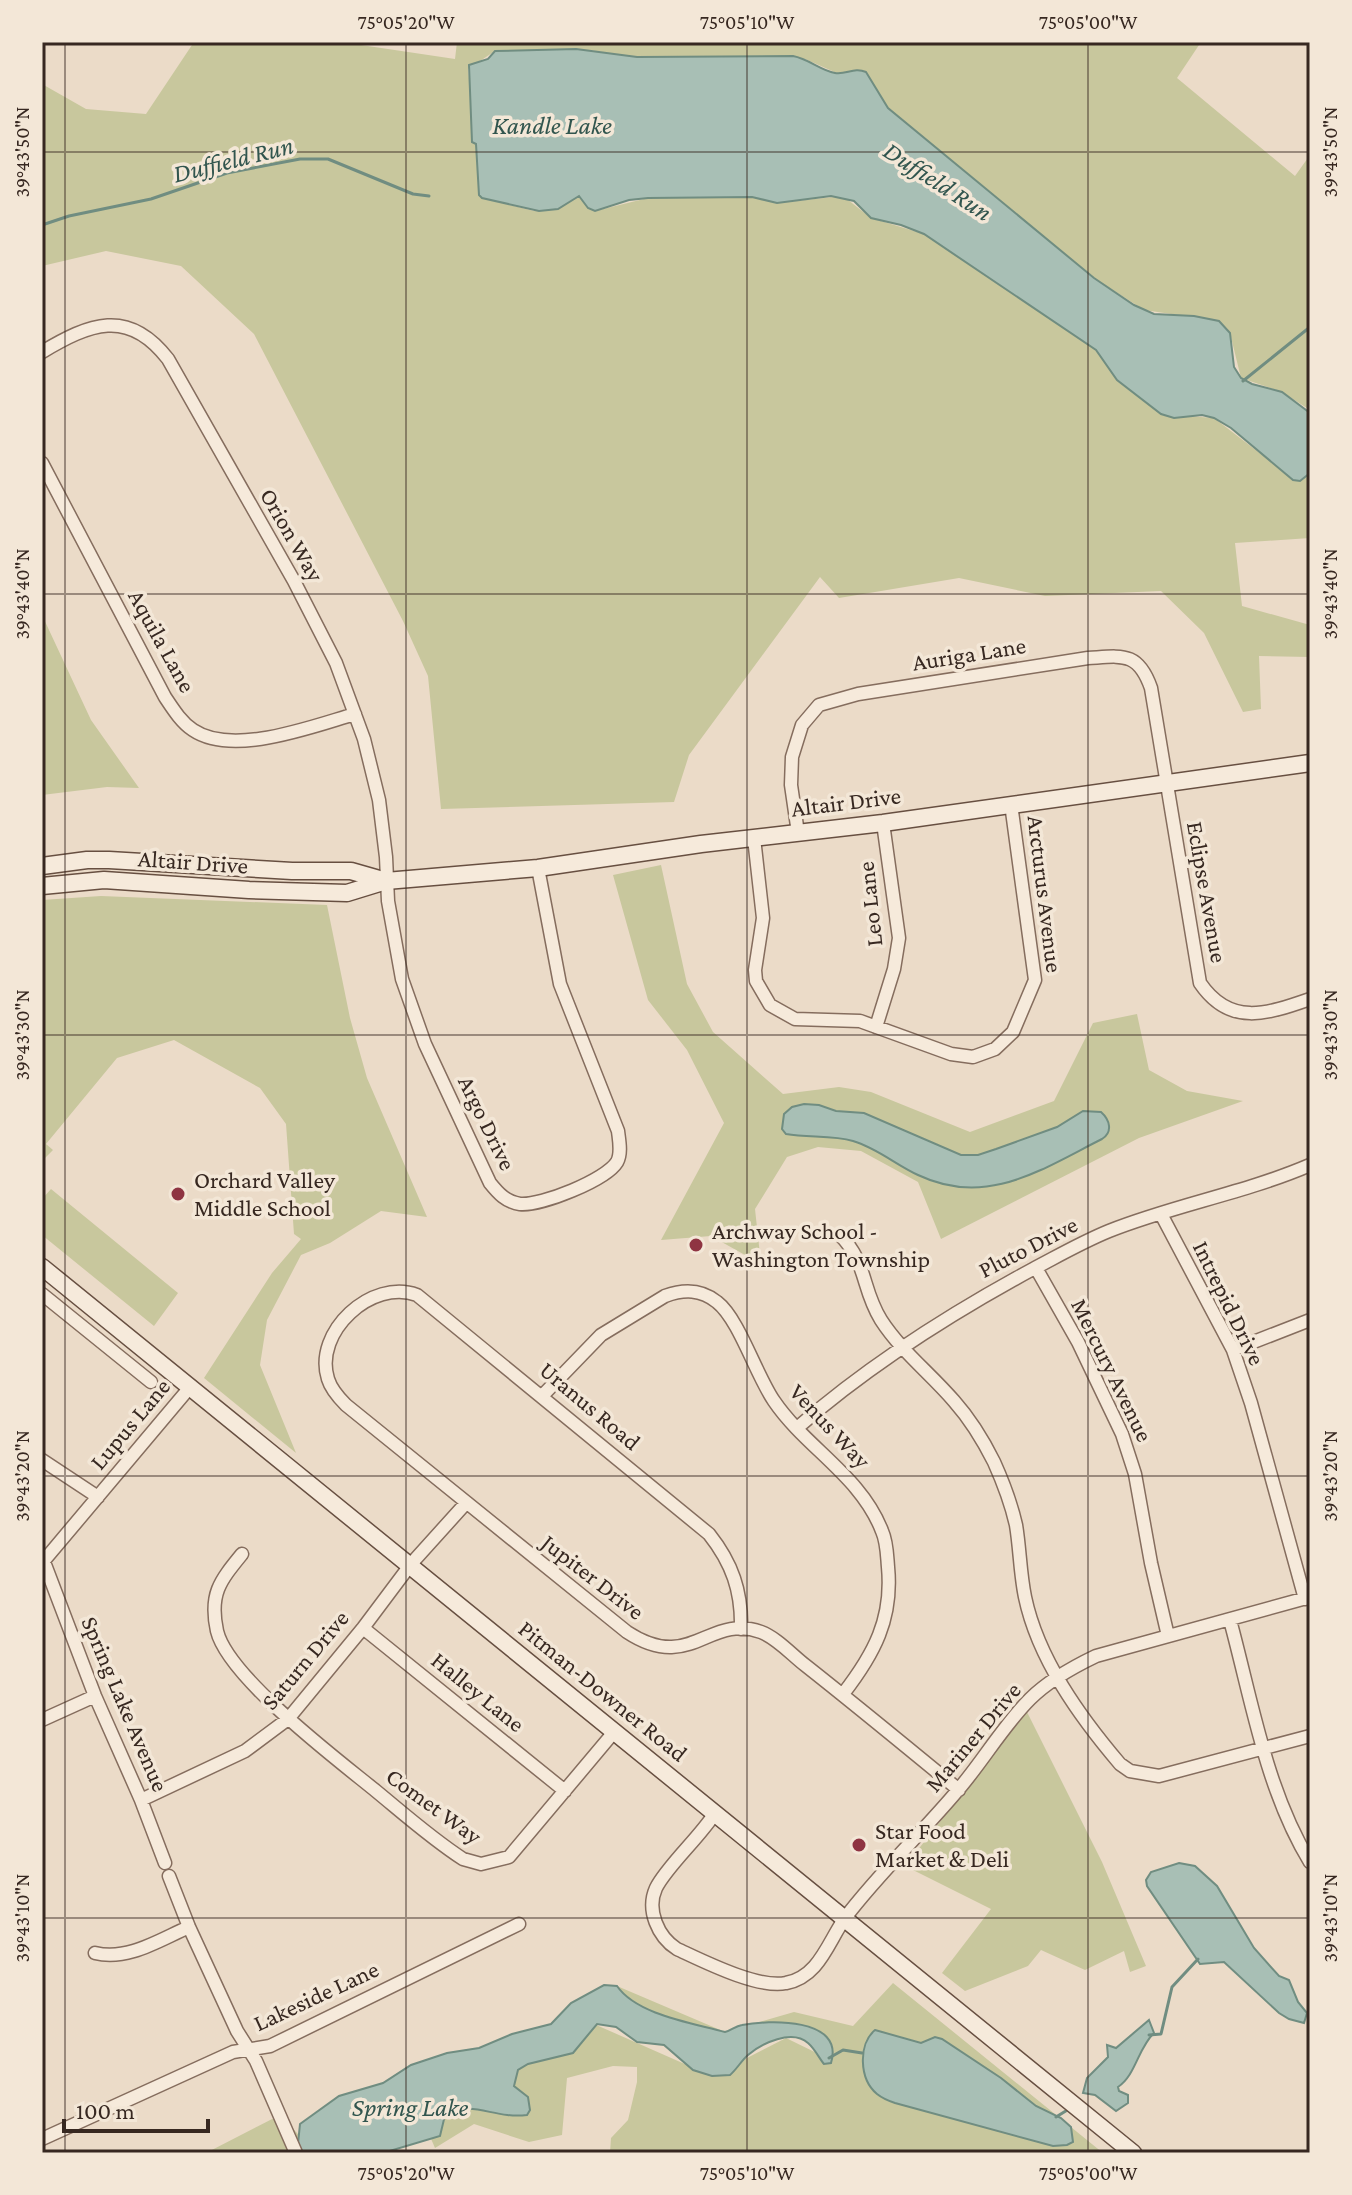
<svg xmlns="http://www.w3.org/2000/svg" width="1352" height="2195" font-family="'Crimson Pro',serif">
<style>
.green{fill:#c8c79d}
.water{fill:#a8bfb5;stroke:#708d81;stroke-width:2}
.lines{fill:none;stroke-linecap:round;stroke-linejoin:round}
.stream{stroke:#708d81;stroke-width:3}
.street-casing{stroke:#856d5e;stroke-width:15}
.secondary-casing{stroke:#674f41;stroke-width:19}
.street{stroke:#f6eadb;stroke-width:12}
.secondary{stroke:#f6eadb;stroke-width:16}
.ticks{fill:none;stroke:#372821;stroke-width:2;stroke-opacity:0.45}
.poi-dot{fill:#8f3442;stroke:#f3e7d7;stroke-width:3}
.labels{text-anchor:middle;stroke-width:7;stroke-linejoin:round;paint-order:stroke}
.street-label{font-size:24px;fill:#372821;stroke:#f3e7d7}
.poi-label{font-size:24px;fill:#372821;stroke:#f3e7d7;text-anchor:start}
.water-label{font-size:26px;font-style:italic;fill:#31554e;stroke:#f3e7d7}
.neatline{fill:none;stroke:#372821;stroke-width:3}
.ticks-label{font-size:20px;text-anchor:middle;fill:#372821}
</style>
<rect width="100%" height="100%" fill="#ebdbc8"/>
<path class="green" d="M 194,42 L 341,42 L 455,59 L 457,42 L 1201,42 L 1177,78 L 1295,176 L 1310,155 L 1310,410 L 1282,392 L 1241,378 L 1230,333 L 1219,321 L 1144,310 L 1094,278 L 888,108 L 866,72 L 839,74 L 805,59 L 637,57 L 588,50 L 495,51 L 468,69 L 482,198 L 534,211 L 578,196 L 595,211 L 648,198 L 752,197 L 777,203 L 843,196 L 871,218 L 924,234 L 1091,346 L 1102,356 L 1117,380 L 1161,414 L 1214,418 L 1296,481 L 1310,472 L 1310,538 L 1235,543 L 1242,606 L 1310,625 L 1310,657 L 1259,656 L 1261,709 L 1243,712 L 1204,633 L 1161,591 L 1045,596 L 959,578 L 839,598 L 820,577 L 689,755 L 674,802 L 441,809 L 428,676 L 403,621 L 254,334 L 181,266 L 106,251 L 42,266 L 42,84 L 86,109 L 146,114 Z
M 42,615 L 91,720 L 139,788 L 107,787 L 42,795 Z
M 661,865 L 687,984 L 713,1032 L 783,1094 L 839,1087 L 871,1092 L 970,1132 L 1054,1101 L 1093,1023 L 1137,1014 L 1149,1070 L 1187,1091 L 1243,1101 L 1139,1138 L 941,1239 L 918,1182 L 861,1151 L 818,1147 L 787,1157 L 755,1209 L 761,1264 L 711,1236 L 661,1240 L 724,1123 L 687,1050 L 648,1000 L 613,875 Z
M 101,896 L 327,905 L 350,1018 L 367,1078 L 427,1217 L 381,1211 L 330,1243 L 301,1255 L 267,1320 L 260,1365 L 296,1453 L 204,1378 L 272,1273 L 301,1239 L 294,1234 L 286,1124 L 260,1088 L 174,1040 L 117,1058 L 46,1144 L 53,1150 L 42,1161 L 42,900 Z
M 51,1189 L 178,1293 L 154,1326 L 42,1235 L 42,1199 Z
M 1027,1712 L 1102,1862 L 1146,1966 L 1130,1972 L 1124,1951 L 1085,1970 L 1041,1950 L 1028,1966 L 965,1991 L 942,1973 L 991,1909 L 905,1866 Z
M 893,1983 L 1103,2153 L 610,2153 L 611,2138 L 628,2120 L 637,2082 L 637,2067 L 613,2066 L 567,2078 L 562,2135 L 529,2142 L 474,2124 L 435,2148 L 426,2127 L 448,2101 L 518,2112 L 513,2069 L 594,2024 L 712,2076 L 786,2038 L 831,2060 L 822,2034 L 709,2044 L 582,1999 L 617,1986 L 725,2032 L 794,2012 L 853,2026 Z
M 280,2115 L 297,2133 L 310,2153 L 206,2153 Z"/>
<path class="water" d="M 576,49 L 637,57 L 793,56 C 809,59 820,70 835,73 C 846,75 854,67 866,72 L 888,108 L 1094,278 L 1134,305 L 1154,314 L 1194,316 L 1219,321 L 1230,333 L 1234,367 L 1241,378 L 1252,384 L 1282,392 L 1310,413 L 1310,473 L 1300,481 L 1293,480 L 1231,428 L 1214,418 L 1202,415 L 1174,418 L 1161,414 L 1117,380 L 1096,350 L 924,234 L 901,225 L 871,218 L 854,201 L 831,196 L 777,203 L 752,197 L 648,198 L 629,200 L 595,211 L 588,208 L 579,196 L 558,209 L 539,211 L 482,198 L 479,195 L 476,144 L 472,142 L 469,65 L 488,59 L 495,51 Z
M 804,1104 L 819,1105 L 836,1111 L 864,1113 L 961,1155 L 978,1155 L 996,1149 L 1057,1127 L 1083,1111 L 1101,1112 C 1110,1120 1113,1132 1102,1139 C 1042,1169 987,1208 918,1175 C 896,1165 877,1148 853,1141 C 832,1135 808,1138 786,1134 L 782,1129 L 784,1114 L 792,1107 Z
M 1179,1863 L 1195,1866 L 1217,1886 L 1254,1948 L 1279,1976 L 1289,1980 L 1298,2002 L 1307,2013 L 1304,2023 L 1289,2019 L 1279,2013 L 1224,1962 L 1200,1964 L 1147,1886 L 1146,1880 L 1151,1872 Z
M 604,1985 L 617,1986 C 637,2015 693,2023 725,2032 C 731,2031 735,2026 742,2025 C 768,2020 845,2017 831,2063 L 824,2064 C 819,2058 815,2049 808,2043 C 792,2029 762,2043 748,2055 C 741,2061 737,2069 730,2075 L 712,2076 L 693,2070 L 664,2045 L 637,2042 L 616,2027 L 597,2024 L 573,2053 L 528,2064 L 518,2070 L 514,2086 L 528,2097 L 530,2110 L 527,2115 C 496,2119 476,2102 446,2111 L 440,2136 L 383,2153 L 301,2153 L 298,2144 L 300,2124 L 339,2096 L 383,2083 L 411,2065 L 447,2053 L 479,2048 L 512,2034 L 551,2024 L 571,2003 Z
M 1149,2020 L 1154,2033 C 1138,2048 1136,2075 1118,2087 L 1119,2091 L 1128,2095 L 1128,2103 L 1116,2111 L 1095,2095 L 1083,2093 L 1087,2078 L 1108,2057 L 1107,2045 L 1116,2048 Z
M 875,2030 L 921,2043 L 935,2037 L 942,2039 L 1001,2078 L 1036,2106 L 1061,2118 L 1071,2127 L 1073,2142 L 1067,2145 L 1053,2146 L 895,2103 C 889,2101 882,2098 877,2094 C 859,2079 858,2044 875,2030 Z"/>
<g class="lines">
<path class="stream" d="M 42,225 L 69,216 L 151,199 L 227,173 L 300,159 L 328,159 L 413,194 L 429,196
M 1243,381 L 1310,327
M 1149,2035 L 1161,2034 L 1172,1987 L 1198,1959
M 829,2058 L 843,2050 L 862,2053
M 1056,2117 L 1069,2109"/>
<defs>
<path id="street" d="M 42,352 C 89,324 128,307 168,359 L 294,581 L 336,663 L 364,739 L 379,800 L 386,857 L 388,901 L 402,979 L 425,1044 L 490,1183 C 498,1193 506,1202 520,1204 C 541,1206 606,1180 617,1162 C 622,1153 619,1140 618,1131 L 560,984 L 538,868
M 42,463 L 165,697 C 173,709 181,722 193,730 C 233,757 313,726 355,714
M 798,833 L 791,785 L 792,757 L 802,725 L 819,705 L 858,694 L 1088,658 C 1122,656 1138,651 1151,688 L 1200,983 C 1230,1027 1267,1014 1310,999
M 754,838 L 763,918 L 755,970 L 756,981 L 770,1005 L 795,1019 L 860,1021 L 951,1054 L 973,1057 L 995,1049 L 1013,1032 L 1035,980 L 1011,804
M 876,1027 L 894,969 L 899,938 L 883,823
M 1161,1214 L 1233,1350 L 1251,1403 L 1305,1599
M 839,1234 C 868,1263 861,1288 881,1320 C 901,1351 930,1373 954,1401 C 970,1419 983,1440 994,1462 C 1003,1482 1011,1503 1016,1525 C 1020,1549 1020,1573 1025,1597 C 1038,1659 1080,1717 1120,1764 L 1130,1771 L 1159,1776 L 1310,1736
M 1036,1268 L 1078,1342 L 1122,1434 L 1135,1474 L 1151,1563 L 1168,1636
M 42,1294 L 151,1382
M 1233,1350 L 1310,1320
M 543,1395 L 601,1335 L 665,1296 C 684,1289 701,1289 717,1302 C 739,1319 756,1375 774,1401 C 806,1448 861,1476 882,1531 C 887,1542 887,1555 888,1567 C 893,1619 874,1654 843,1694
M 797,1428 C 869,1365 948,1315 1033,1269 C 1058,1256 1082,1242 1109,1231 C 1174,1205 1245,1193 1310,1165
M 42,1460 L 98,1497
M 242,1554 C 220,1581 209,1594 217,1631 C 228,1677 338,1760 376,1791 C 404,1814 432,1839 463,1859 L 481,1864 L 509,1857 L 614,1732
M 44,1562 L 95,1696 L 141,1800 L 165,1863
M 42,1563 L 191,1386
M 1230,1620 C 1252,1701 1266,1790 1310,1862
M 363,1628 L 565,1791
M 741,1629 C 742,1591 732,1563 709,1534 L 417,1295 C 372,1278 313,1332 328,1379 C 331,1389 338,1397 346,1405 L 627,1632 C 691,1674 708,1613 761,1632 C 777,1638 792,1655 805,1665 C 857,1706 908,1748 959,1790
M 42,1720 L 95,1696
M 141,1800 L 245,1751 L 288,1719 L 363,1628 L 411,1564 L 466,1503
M 715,1813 C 700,1837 667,1866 656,1888 C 646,1910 658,1937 677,1949 C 703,1961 758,1989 786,1983 C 819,1977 828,1942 845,1918 C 879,1873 922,1833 958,1790 C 983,1761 1003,1726 1030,1699 C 1048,1681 1073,1667 1096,1656 L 1310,1597
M 169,1876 L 189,1927 L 237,2031 L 256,2061 L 296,2153
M 95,1953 C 128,1961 159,1940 189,1927
M 42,2139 L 233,2052 L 270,2046 L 519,1924"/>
<path id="secondary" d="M 42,866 L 87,860 L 109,860 L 292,871 L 351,871 L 386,881
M 42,886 L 104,880 L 249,890 L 347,893 L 386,881 L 538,868 L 701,844 L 883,823 L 1310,763
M 42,1267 L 1133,2153"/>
</defs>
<use href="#street" class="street-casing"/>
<use href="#secondary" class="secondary-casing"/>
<use href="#street" class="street"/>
<use href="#secondary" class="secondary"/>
</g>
<path class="ticks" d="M 65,42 L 65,2153M 406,42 L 406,2153M 747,42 L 747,2153M 1088,42 L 1088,2153M 42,152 L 1310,152M 42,594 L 1310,594M 42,1035 L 1310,1035M 42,1476 L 1310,1476M 42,1918 L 1310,1918"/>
<g class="poi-dot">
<circle cx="178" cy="1194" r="8"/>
<circle cx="696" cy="1245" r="8"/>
<circle cx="859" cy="1845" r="8"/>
</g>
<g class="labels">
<g class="street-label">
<text transform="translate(292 535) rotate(60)" y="8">Orion Way</text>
<text transform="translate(162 641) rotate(61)" y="8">Aquila Lane</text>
<text transform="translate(969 654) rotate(-9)" y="8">Auriga Lane</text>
<text transform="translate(846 802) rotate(-7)" y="8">Altair Drive</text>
<text transform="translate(193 862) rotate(4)" y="8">Altair Drive</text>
<text transform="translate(1207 892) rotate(80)" y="8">Eclipse Avenue</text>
<text transform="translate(1045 894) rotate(83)" y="8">Arcturus Avenue</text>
<text transform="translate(870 904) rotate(-96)" y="8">Leo Lane</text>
<text transform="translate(487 1123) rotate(64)" y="8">Argo Drive</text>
<text transform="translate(1028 1247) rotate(-27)" y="8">Pluto Drive</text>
<text transform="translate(1229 1303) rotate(64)" y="8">Intrepid Drive</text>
<text transform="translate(1112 1370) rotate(64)" y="8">Mercury Avenue</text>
<text transform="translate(590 1406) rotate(40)" y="8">Uranus Road</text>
<text transform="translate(130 1424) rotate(-50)" y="8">Lupus Lane</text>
<text transform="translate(830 1426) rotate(47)" y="8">Venus Way</text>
<text transform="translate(593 1577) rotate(38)" y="8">Jupiter Drive</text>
<text transform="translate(305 1660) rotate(-50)" y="8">Saturn Drive</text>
<text transform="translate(603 1691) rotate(39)" y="8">Pitman-Downer Road</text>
<text transform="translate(478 1692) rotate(39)" y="8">Halley Lane</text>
<text transform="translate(125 1704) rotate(67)" y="8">Spring Lake Avenue</text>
<text transform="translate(973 1737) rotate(-50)" y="8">Mariner Drive</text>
<text transform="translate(434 1806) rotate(36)" y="8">Comet Way</text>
<text transform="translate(316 1996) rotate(-25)" y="8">Lakeside Lane</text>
</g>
<g class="poi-label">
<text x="194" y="1188">Orchard Valley<tspan x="194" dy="28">Middle School</tspan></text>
<text x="712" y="1239">Archway School -<tspan x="712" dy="28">Washington Township</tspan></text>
<text x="875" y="1839">Star Food<tspan x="875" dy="28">Market &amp; Deli</tspan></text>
</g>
<g class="water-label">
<text x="552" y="134">Kandle Lake</text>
<text transform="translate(233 159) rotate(-14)" y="9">Duffield Run</text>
<text transform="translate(938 181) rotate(33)" y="9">Duffield Run</text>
<text x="410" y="2116">Spring Lake</text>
</g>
</g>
<rect width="1352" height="2195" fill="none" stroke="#f3e7d7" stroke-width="88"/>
<path d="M64 2119v12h144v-12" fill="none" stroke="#372821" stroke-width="4"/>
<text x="76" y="2119" font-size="24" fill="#372821" stroke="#f3e7d7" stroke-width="6" paint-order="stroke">100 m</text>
<rect x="44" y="44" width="1264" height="2107" class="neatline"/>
<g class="ticks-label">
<text x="406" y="29">75°05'20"W</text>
<text x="747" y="29">75°05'10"W</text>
<text x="1088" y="29">75°05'00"W</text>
<text transform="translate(22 152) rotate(-90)" y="7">39°43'50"N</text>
<text transform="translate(1330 152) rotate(-90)" y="7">39°43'50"N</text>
<text transform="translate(22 594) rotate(-90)" y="7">39°43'40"N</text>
<text transform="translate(1330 594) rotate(-90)" y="7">39°43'40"N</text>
<text transform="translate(22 1035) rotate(-90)" y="7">39°43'30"N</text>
<text transform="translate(1330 1035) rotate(-90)" y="7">39°43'30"N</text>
<text transform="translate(22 1476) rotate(-90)" y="7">39°43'20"N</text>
<text transform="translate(1330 1476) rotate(-90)" y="7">39°43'20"N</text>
<text transform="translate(22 1918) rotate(-90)" y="7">39°43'10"N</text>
<text transform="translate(1330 1918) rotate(-90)" y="7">39°43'10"N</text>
<text x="406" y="2180">75°05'20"W</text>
<text x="747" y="2180">75°05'10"W</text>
<text x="1088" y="2180">75°05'00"W</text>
</g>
</svg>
